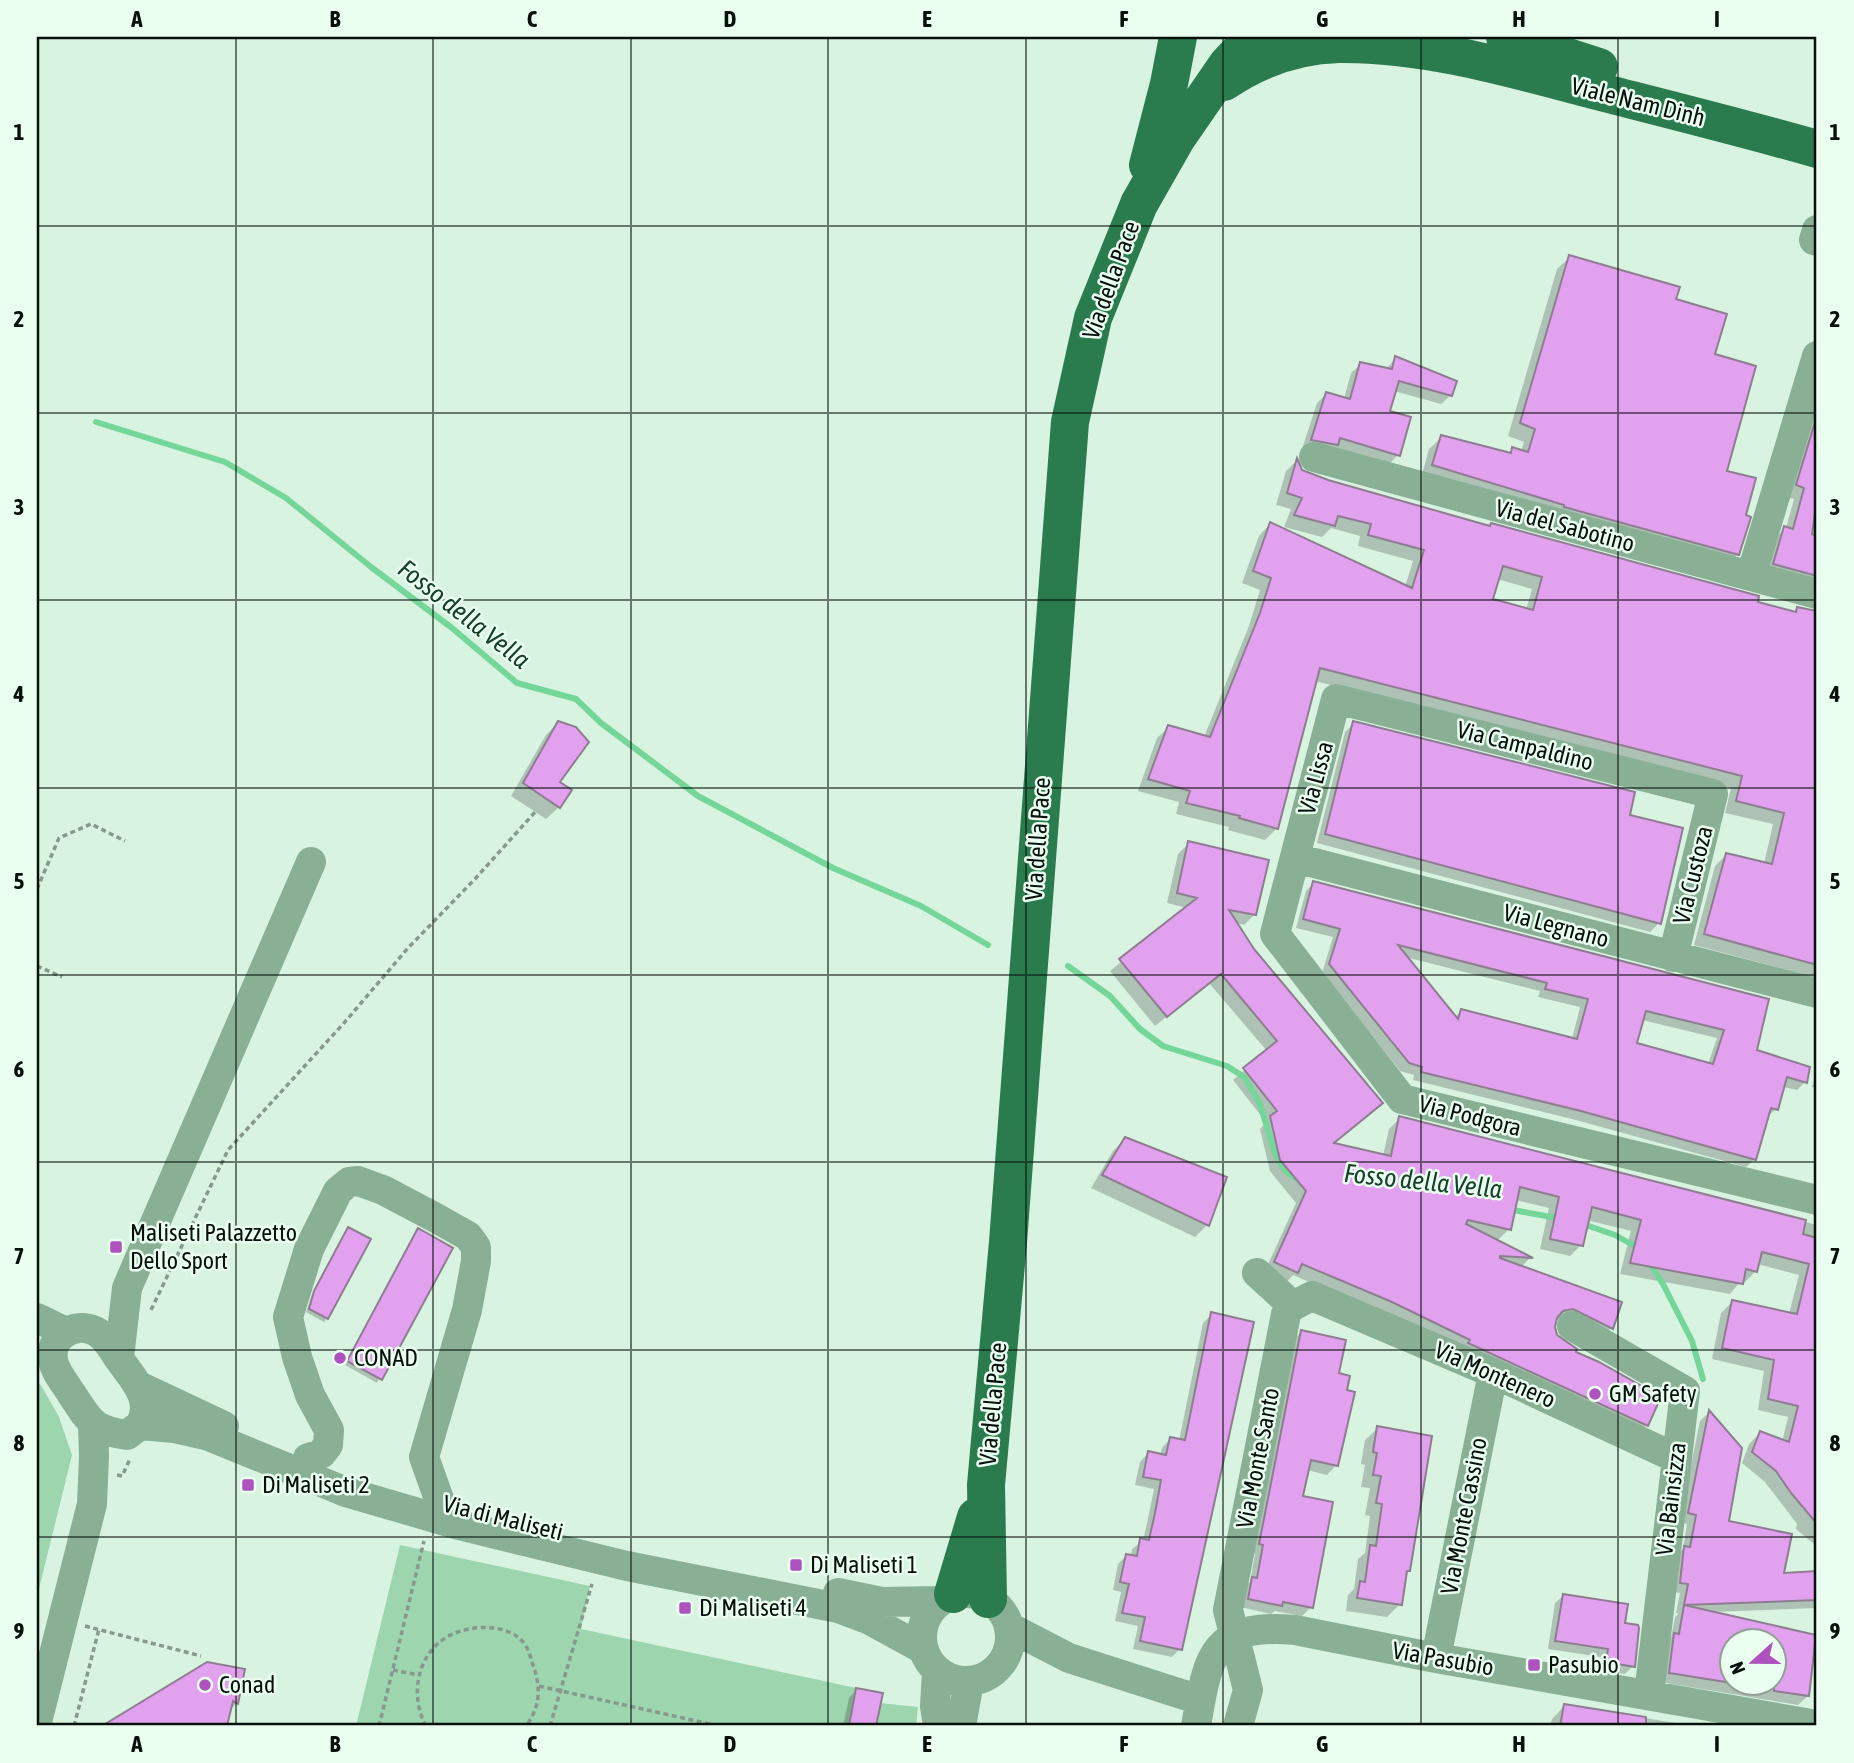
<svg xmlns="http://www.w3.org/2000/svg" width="1854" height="1763" font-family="'Asap Condensed',sans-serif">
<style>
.green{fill:#9dd5af}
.shadow{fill:#0003;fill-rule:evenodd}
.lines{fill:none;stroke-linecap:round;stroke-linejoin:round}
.stream{stroke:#74d699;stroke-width:6}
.building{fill:#e2a1ee;stroke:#8e7d91;stroke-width:2;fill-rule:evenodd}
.path{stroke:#86998c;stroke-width:3.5;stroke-dasharray:5 3.5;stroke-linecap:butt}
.minor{stroke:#89b095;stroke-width:30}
.major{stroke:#2a7c4e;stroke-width:38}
.grid{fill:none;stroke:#08100b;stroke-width:2;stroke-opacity:0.55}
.poi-dot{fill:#ad52be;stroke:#eafff0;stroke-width:2.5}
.labels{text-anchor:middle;stroke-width:5;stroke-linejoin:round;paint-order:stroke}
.street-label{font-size:24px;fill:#08100b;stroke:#eafff0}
.poi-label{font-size:24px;fill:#08100b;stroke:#eafff0;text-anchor:start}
.water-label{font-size:26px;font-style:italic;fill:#174028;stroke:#eafff0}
.neatline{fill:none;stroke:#08100b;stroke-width:2.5}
.grid-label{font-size:23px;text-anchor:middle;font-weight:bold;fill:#08100b}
</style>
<rect width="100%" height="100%" fill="#d9f3e1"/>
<path class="green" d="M 37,1383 L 41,1385 L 59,1417 L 72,1455 L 37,1597 Z
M 400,1545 L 590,1586 L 581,1629 L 856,1688 L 850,1726 L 356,1726 Z
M 880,1703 L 918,1707 L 916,1726 L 876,1726 Z"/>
<path class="shadow" d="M 1570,257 L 1674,300 L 1713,356 L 1725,472 L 1738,554 L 1725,566 L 1421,478 L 1429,449 L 1442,437 L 1508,454 L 1513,449 L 1521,451 L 1524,442 L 1508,436 L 1557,269 Z
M 1396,358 L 1451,395 L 1441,404 L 1394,391 L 1388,413 L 1398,455 L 1389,464 L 1302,449 L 1317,403 L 1326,394 L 1344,399 L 1351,373 L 1361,364 L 1386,369 Z
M 1817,393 L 1817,593 L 1762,575 L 1773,540 L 1786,528 L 1794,499 L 1786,497 Z
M 1296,461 L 1301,471 L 1328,482 L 1756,603 L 1793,613 L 1798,609 L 1817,612 L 1817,978 L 1694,945 L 1715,866 L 1726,855 L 1764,864 L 1773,824 L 1725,813 L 1731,788 L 1315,681 L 1277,828 L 1265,840 L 1228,830 L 1229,827 L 1176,814 L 1179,802 L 1138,791 L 1157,738 L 1169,727 L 1204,737 L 1249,626 L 1260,590 L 1242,583 L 1259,536 L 1270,524 L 1405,587 L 1413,561 L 1358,546 L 1360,536 L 1331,528 L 1322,537 L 1284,527 L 1291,509 L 1276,505 L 1286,471 ZM 1497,579 L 1532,589 L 1526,610 L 1491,600 Z
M 558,723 L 559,807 L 546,819 L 511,796 L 546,735 Z
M 1354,723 L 1659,923 L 1650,932 L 1317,843 L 1345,732 Z
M 1189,843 L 1255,914 L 1244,925 L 1236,923 L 1253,950 L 1381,1103 L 1333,1144 L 1383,1156 L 1389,1129 L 1400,1118 L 1817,1225 L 1817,1543 L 1815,1545 L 1796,1529 L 1797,1524 L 1765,1482 L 1742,1463 L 1749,1444 L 1760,1433 L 1782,1442 L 1788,1417 L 1758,1410 L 1764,1371 L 1712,1359 L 1721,1313 L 1732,1302 L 1789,1314 L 1799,1275 L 1757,1264 L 1756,1271 L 1745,1282 L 1741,1281 L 1730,1294 L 1620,1274 L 1631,1231 L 1587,1220 L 1581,1245 L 1570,1256 L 1540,1249 L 1549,1208 L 1516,1200 L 1509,1229 L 1497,1241 L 1530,1258 L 1521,1267 L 1620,1304 L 1611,1328 L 1600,1339 L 1561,1319 L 1554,1321 L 1556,1336 L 1647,1425 L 1636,1436 L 1381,1313 L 1293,1275 L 1286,1283 L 1264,1273 L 1296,1203 L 1270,1171 L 1260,1129 L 1266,1122 L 1233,1080 L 1267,1051 L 1209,983 L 1155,1026 L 1110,971 L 1187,908 L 1167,903 L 1178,854 Z
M 1314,883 L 1767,1000 L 1754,1051 L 1805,1082 L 1797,1090 L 1784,1087 L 1777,1109 L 1766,1117 L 1755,1159 L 1746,1167 L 1572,1119 L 1413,1080 L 1414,1075 L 1400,1071 L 1322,973 L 1333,937 L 1296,928 L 1306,891 ZM 1405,957 L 1540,991 L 1538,997 L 1580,1007 L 1572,1039 L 1461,1011 L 1455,1017 ZM 1642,1020 L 1717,1038 L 1708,1064 L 1635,1045 Z
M 1817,1069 L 1817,1088 L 1812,1087 Z
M 1125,1139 L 1207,1225 L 1195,1237 L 1091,1188 L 1113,1151 Z
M 345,1232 L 327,1318 L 324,1322 L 306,1312 L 311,1297 Z
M 415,1234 L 451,1248 L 377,1383 L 345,1365 Z
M 1212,1314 L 1180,1649 L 1172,1657 L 1133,1649 L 1138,1626 L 1115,1621 L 1121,1592 L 1113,1590 L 1118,1564 L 1126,1556 L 1131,1557 L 1132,1549 L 1143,1541 L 1147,1523 L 1154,1489 L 1135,1485 L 1140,1462 L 1148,1453 L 1160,1456 L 1162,1448 L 1170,1439 L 1179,1441 L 1203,1323 Z
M 1301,1332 L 1336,1465 L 1327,1475 L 1307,1470 L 1301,1498 L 1311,1607 L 1302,1616 L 1275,1611 L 1271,1614 L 1240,1607 L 1244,1588 L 1250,1582 L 1255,1554 L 1251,1553 L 1292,1341 Z
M 1709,1412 L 1727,1522 L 1782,1575 L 1817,1573 L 1817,1608 L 1711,1612 L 1814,1637 L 1808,1696 L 1798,1705 L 1660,1682 L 1665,1644 L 1671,1638 L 1675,1617 L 1679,1613 L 1676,1613 L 1680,1593 L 1671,1592 L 1676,1557 L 1683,1549 L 1687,1524 L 1680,1522 L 1680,1519 L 1700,1421 ZM 1731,1640 L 1773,1640 L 1773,1682 L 1731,1682 Z
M 1378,1428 L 1400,1604 L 1387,1617 L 1346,1611 L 1348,1595 L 1354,1589 L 1358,1559 L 1365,1553 L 1370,1516 L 1365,1515 L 1370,1488 L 1361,1487 L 1365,1465 L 1361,1464 L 1365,1440 Z
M 1563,1596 L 1623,1625 L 1633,1666 L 1625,1674 L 1599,1670 L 1601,1657 L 1548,1649 L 1555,1603 Z
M 207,1663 L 237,1703 L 229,1711 L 225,1726 L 105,1726 Z
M 857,1689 L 880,1694 L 874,1726 L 843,1726 L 849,1698 Z
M 1565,1705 L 1694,1726 L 1550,1726 L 1552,1719 Z"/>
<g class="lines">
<path class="stream" d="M 96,422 L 225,462 L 286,498 L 371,567 L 452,628 L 517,683 L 576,699 L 601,723 L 698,796 L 833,868 L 921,906 L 988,945
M 1068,966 L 1110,996 L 1140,1029 L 1163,1046 L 1227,1066 L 1244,1077 L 1260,1104 L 1275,1154 L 1286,1172 L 1301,1181
M 1508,1209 L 1562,1219
M 1580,1223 L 1615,1235 L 1640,1249
M 1648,1261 L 1663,1284 L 1692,1341 L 1703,1379"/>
</g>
<path class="building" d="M 1569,255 L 1680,287 L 1676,299 L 1727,314 L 1715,354 L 1756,366 L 1727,471 L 1756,478 L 1746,515 L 1751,517 L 1739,555 L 1564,507 L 1564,505 L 1432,465 L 1441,435 L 1511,453 L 1512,447 L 1528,452 L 1535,429 L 1520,423 Z
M 1395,356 L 1457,381 L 1452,396 L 1399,381 L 1390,411 L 1411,417 L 1400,456 L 1340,438 L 1338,445 L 1311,440 L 1326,392 L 1350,399 L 1360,362 L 1392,369 Z
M 1815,422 L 1817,422 L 1817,500 L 1812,534 L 1817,536 L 1817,576 L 1773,564 L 1784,526 L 1793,529 L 1804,488 L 1796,485 Z
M 1297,458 L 1302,470 L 1328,480 L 1490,526 L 1491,523 L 1759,596 L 1758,602 L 1796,612 L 1797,607 L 1817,611 L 1817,965 L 1704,934 L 1726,853 L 1772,864 L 1784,813 L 1736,801 L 1742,776 L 1320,668 L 1278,829 L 1239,818 L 1240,816 L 1186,803 L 1190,791 L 1148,779 L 1168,725 L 1210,737 L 1260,613 L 1271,578 L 1253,571 L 1270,522 L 1412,588 L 1424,550 L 1368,535 L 1371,524 L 1338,516 L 1335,526 L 1294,515 L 1302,498 L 1287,493 ZM 1503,566 L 1542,577 L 1533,610 L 1493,599 Z
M 558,721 L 576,727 L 589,742 L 560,782 L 572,790 L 560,808 L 523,783 Z
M 1353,721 L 1635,792 L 1630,815 L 1683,828 L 1661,924 L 1325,834 Z
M 1188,841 L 1269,860 L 1256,915 L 1229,910 L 1254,949 L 1383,1103 L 1334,1143 L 1391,1156 L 1399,1116 L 1806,1220 L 1803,1234 L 1817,1238 L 1815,1256 L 1817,1257 L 1817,1524 L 1791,1493 L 1776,1471 L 1752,1452 L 1760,1431 L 1789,1442 L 1798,1406 L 1768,1399 L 1774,1360 L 1722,1348 L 1732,1300 L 1797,1314 L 1809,1264 L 1762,1252 L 1757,1272 L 1746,1269 L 1743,1284 L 1630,1263 L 1641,1220 L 1592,1207 L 1583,1246 L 1550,1239 L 1559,1197 L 1520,1187 L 1511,1230 L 1468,1220 L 1466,1224 L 1533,1258 L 1500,1256 L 1500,1258 L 1622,1302 L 1613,1329 L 1573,1309 L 1563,1311 L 1557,1318 L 1555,1327 L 1557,1335 L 1577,1349 L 1576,1352 L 1599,1362 L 1661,1397 L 1648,1426 L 1468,1343 L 1470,1340 L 1392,1302 L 1302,1264 L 1298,1273 L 1274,1262 L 1306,1191 L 1280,1160 L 1270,1116 L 1277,1111 L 1243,1068 L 1277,1041 L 1221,974 L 1167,1017 L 1119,959 L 1197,898 L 1177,893 Z
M 1313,881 L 1769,999 L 1757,1050 L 1810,1067 L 1807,1083 L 1787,1077 L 1778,1110 L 1771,1108 L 1756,1160 L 1581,1111 L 1421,1072 L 1422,1067 L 1409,1063 L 1329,964 L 1340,929 L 1303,919 ZM 1398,945 L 1547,983 L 1545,989 L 1588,999 L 1577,1039 L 1461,1009 L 1458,1019 ZM 1646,1011 L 1724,1030 L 1713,1064 L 1637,1043 Z
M 1125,1137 L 1227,1177 L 1209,1226 L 1102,1175 Z
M 348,1227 L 371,1239 L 328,1319 L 309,1309 L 314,1291 Z
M 418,1228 L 453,1248 L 382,1380 L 347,1361 Z
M 1211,1312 L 1254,1322 L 1182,1650 L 1140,1641 L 1145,1617 L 1122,1613 L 1129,1584 L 1120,1582 L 1126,1554 L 1137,1556 L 1140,1538 L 1149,1540 L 1155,1513 L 1161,1480 L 1143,1477 L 1148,1451 L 1166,1455 L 1170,1437 L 1185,1440 Z
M 1301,1330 L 1346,1340 L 1339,1373 L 1350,1376 L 1347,1390 L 1355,1392 L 1338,1466 L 1311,1460 L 1303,1496 L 1333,1502 L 1313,1608 L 1283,1602 L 1282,1606 L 1248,1599 L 1252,1577 L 1257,1578 L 1263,1545 L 1259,1544 Z
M 1709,1410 L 1742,1448 L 1729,1521 L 1792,1534 L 1784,1573 L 1817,1571 L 1817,1600 L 1684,1605 L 1688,1584 L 1680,1583 L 1684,1546 L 1690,1547 L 1696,1515 L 1688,1513 L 1689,1508 Z
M 1377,1426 L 1432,1436 L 1410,1571 L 1407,1571 L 1402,1605 L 1357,1598 L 1360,1581 L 1365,1582 L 1370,1545 L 1376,1546 L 1382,1504 L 1376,1503 L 1381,1476 L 1373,1475 L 1377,1453 L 1373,1452 Z
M 1563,1594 L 1628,1604 L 1625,1623 L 1638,1625 L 1639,1628 L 1635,1667 L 1606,1662 L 1608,1649 L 1555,1641 Z
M 1684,1605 L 1816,1635 L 1809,1696 L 1774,1691 L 1774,1641 L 1732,1641 L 1732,1683 L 1669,1673 L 1674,1633 L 1679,1634 Z
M 207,1662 L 245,1669 L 238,1704 L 233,1701 L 227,1726 L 102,1726 Z
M 856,1688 L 883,1693 L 876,1726 L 849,1726 Z
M 1564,1704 L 1646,1717 L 1646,1726 L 1560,1726 Z"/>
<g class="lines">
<path class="path" d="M 37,889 L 59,838 L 91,824 L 125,841
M 37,966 L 62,977
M 151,1310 L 228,1150 L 344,1023 L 408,948 L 475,879 L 536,811
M 117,1475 L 122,1476 L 130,1459
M 85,1626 L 201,1656
M 393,1670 L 418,1675
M 539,1686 L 719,1726
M 74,1726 L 99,1629
M 379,1726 L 424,1541
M 426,1726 C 410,1697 416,1655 447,1637 C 469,1624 511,1622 526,1646 C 530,1653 532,1663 535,1671 C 541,1692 539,1708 526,1726
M 550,1726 L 592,1584"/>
<path class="minor" d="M 1817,230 L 1814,240 L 1817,241
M 1314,457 L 1817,594
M 1751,576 L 1817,356
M 1295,858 L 1817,993
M 1673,957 L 1713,794 L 1336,699 L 1275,934 L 1402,1099 L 1817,1200
M 1257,1273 L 1293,1306
M 37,1318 L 66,1332
M 1572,1326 L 1685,1391 L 1649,1694
M 119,1358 L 127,1288 L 311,862
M 139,1386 L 224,1426
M 140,1425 C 155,1400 133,1379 119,1359 C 112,1349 107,1337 95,1331 C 74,1321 49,1337 53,1360 C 55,1372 65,1383 71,1393 C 90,1421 91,1430 127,1435 L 140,1425 L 174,1428 L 209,1436 L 346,1492 L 459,1525 L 627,1566 L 838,1608 L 870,1620 L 923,1649
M 308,1458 L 321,1454 L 328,1445 L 329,1430 L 310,1395 L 297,1357 L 288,1317 L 309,1249 L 338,1191 L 349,1182 L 358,1181 L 383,1190 L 436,1218 L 468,1236 L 476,1247 L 476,1261 L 467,1310 L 424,1457 L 440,1502
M922 1637a44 44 0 1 1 88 0a44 44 0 1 1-88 0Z
M 838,1593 L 882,1602 L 939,1601
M 1009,1627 L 1069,1658 L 1200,1700
M 1436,1658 L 1493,1373
M 937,1672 L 935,1706 L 938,1726
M 37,1722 L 92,1504 L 94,1456 L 93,1424
M 961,1726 L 969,1682
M 1196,1726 C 1208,1655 1212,1623 1295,1630 L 1436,1658 L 1817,1725
M 1238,1726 L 1248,1690 L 1228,1610 L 1287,1309 L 1312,1296 L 1493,1373 L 1676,1458"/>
<path class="major" d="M 1505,37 L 1599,67
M 1224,82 C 1258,59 1298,45 1339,44 C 1422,43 1506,67 1585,88 C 1663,108 1740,127 1817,149
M 1148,165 L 1169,84 L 1178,37
M 953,1594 L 976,1517
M 988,1599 L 986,1485 L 1008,1242 L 1070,422 L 1093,318 L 1139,204 L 1176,139 L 1227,65 L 1253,37"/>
</g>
<path class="grid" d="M 236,37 L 236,1726M 433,37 L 433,1726M 631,37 L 631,1726M 828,37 L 828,1726M 1026,37 L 1026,1726M 1223,37 L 1223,1726M 1421,37 L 1421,1726M 1618,37 L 1618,1726M 37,226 L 1817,226M 37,413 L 1817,413M 37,600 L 1817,600M 37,788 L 1817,788M 37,975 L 1817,975M 37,1162 L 1817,1162M 37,1350 L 1817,1350M 37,1537 L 1817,1537"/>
<g class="poi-dot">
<rect x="109" y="1240" width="14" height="14" rx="3.5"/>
<circle cx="340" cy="1358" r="7"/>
<circle cx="1595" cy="1394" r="7"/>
<rect x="241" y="1478" width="14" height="14" rx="3.5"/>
<rect x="789" y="1558" width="14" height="14" rx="3.5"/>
<rect x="678" y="1601" width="14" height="14" rx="3.5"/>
<rect x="1527" y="1658" width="14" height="14" rx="3.5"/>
<circle cx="205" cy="1685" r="7"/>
</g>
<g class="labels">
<g class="street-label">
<text transform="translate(1638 102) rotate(14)" y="8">Viale Nam Dinh</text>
<text transform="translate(1111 280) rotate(-70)" y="8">Via della Pace</text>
<text transform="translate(1565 526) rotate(15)" y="8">Via del Sabotino</text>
<text transform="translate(1525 746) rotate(14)" y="8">Via Campaldino</text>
<text transform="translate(1316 778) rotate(-75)" y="8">Via Lissa</text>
<text transform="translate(1038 839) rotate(-86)" y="8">Via della Pace</text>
<text transform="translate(1693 875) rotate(-76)" y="8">Via Custoza</text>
<text transform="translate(1556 926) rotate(15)" y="8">Via Legnano</text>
<text transform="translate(1470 1116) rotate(14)" y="8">Via Podgora</text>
<text transform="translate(1495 1375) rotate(24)" y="8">Via Montenero</text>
<text transform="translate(993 1404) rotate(-85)" y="8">Via della Pace</text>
<text transform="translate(1258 1458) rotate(-79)" y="8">Via Monte Santo</text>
<text transform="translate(1671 1499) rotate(-83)" y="8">Via Bainsizza</text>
<text transform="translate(1464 1516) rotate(-79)" y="8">Via Monte Cassino</text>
<text transform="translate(503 1518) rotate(14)" y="8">Via di Maliseti</text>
<text transform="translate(1443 1659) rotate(10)" y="8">Via Pasubio</text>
</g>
<g class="poi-label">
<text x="130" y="1241">Maliseti Palazzetto<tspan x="130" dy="28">Dello Sport</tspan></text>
<text x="354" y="1366">CONAD</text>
<text x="1609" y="1402">GM Safety</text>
<text x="262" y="1493">Di Maliseti 2</text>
<text x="810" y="1573">Di Maliseti 1</text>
<text x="699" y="1616">Di Maliseti 4</text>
<text x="1548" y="1673">Pasubio</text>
<text x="219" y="1693">Conad</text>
</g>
<g class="water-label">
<text transform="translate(464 614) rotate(38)" y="9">Fosso della Vella</text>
<text transform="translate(1423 1181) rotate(6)" y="9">Fosso della Vella</text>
</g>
</g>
<rect width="1854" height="1763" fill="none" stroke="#eafff0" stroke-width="77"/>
<g transform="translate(1753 1662) rotate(249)"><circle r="33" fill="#eafff0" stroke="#909f94" stroke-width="2"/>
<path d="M0-5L12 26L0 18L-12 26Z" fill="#ad52be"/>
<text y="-10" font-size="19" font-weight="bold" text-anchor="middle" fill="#08100b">N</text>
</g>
<rect x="38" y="38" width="1777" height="1686" class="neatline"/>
<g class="grid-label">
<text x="137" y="27">A</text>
<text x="335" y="27">B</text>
<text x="532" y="27">C</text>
<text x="730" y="27">D</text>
<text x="927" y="27">E</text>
<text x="1124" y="27">F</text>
<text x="1322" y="27">G</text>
<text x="1519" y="27">H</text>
<text x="1717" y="27">I</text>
<text x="19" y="140">1</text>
<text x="1835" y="140">1</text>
<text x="19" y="327">2</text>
<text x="1835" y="327">2</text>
<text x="19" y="515">3</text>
<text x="1835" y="515">3</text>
<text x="19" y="702">4</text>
<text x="1835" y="702">4</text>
<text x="19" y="889">5</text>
<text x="1835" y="889">5</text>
<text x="19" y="1077">6</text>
<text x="1835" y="1077">6</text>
<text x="19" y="1264">7</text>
<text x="1835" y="1264">7</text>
<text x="19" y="1451">8</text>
<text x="1835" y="1451">8</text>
<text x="19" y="1639">9</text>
<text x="1835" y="1639">9</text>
<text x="137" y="1752">A</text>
<text x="335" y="1752">B</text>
<text x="532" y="1752">C</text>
<text x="730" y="1752">D</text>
<text x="927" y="1752">E</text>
<text x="1124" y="1752">F</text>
<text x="1322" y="1752">G</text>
<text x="1519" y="1752">H</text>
<text x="1717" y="1752">I</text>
</g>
</svg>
